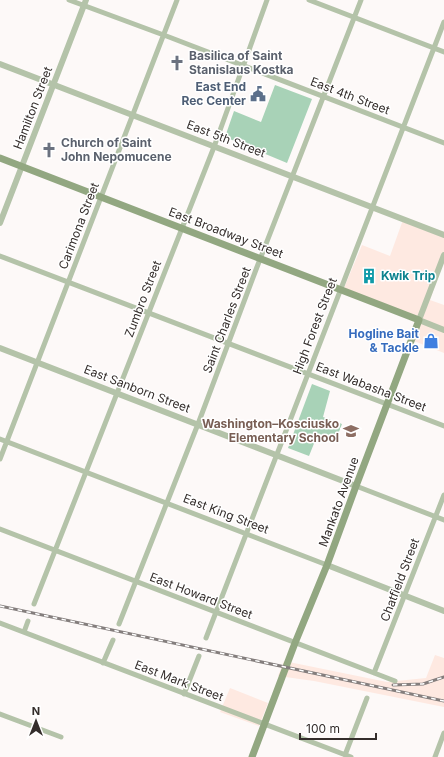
<svg xmlns="http://www.w3.org/2000/svg" width="444" height="757" font-family="Inter,sans-serif">
<style>
.built{fill:#fee9e1}
.green{fill:#a8d2b7}
.lines{fill:none;stroke-linecap:round;stroke-linejoin:round}
.minor{stroke:#b4c3a9;stroke-width:5}
.tertiary{stroke:#b4c3a9;stroke-width:6}
.secondary{stroke:#92a781;stroke-width:7}
.rail-casing{stroke:#847e7d;stroke-width:3}
.rail{stroke:#fff;stroke-width:1.5;stroke-dasharray:4.5;stroke-linecap:butt}
.labels{text-anchor:middle;stroke-width:3;stroke-linejoin:round;paint-order:stroke}
.worship-label{font-size:12px;font-weight:bold;fill:#5b616d;stroke:#fff;text-anchor:start}
.service-label{font-size:12px;font-weight:bold;fill:#4e5e75;stroke:#fff;text-anchor:end}
.street-label{font-size:12px;fill:#342d2b;stroke:#fff}
.culture-label{font-size:12px;font-weight:bold;fill:#0d838f;stroke:#fff;text-anchor:start}
.shop-label{font-size:12px;font-weight:bold;fill:#366cbe;stroke:#fff;text-anchor:end}
.education-label{font-size:12px;font-weight:bold;fill:#785e54;stroke:#fff;text-anchor:end}
</style>
<rect width="100%" height="100%" fill="#fdf9f8"/>
<path class="built" d="M 404,217 L 444,232 L 444,260 L 430,300 L 444,305 L 444,353 L 414,341 L 423,319 L 344,288 L 362,245 L 390,256 Z
M 435,655 L 444,658 L 444,707 L 314,681 L 278,676 L 284,661 L 387,682 L 426,678 Z
M 230,688 L 268,703 L 259,726 L 220,712 Z"/>
<path class="green" d="M 275,85 L 312,99 L 287,163 L 225,137 L 234,111 L 261,122 Z
M 312,384 L 330,391 L 323,417 L 342,424 L 335,442 L 317,436 L 309,456 L 288,448 Z"/>
<g class="lines">
<path class="minor" d="M 69,0 L 169,37 L 444,143
M 309,0 L 444,52
M 0,256 L 444,426
M 0,439 L 327,565
M 0,459 L 177,0
M 356,486 L 444,520
M 0,529 L 395,681
M 34,604 L 214,147 L 267,0
M 0,623 L 351,757
M 119,624 L 198,424 L 257,267 L 361,0
M 24,632 L 28,621
M 206,638 L 444,22
M 103,663 L 113,640
M 374,673 L 444,495
M 184,694 L 199,656
M 0,714 L 61,737
M 345,755 L 367,698
M 435,757 L 444,733"/>
<path class="tertiary" d="M 0,64 L 444,235
M 0,223 L 86,0
M 444,255 L 419,320 L 444,330
M 0,348 L 356,486
M 327,565 L 444,611"/>
<path class="secondary" d="M 0,158 L 419,320 L 356,486 L 327,565 L 295,643 L 252,757"/>
<defs>
<path id="rail" d="M 0,606 L 444,701
M 393,685 L 423,684 L 444,677"/>
</defs>
<use href="#rail" class="rail-casing"/>
<use href="#rail" class="rail"/>
</g>
<defs>
<symbol id="church-bare" viewBox="-9 -9 18 18"><path d="M-1.2-6h2.4v3.5h3.3v2.4h-3.3V6h-2.4V-.1h-3.3v-2.4h3.3Z" fill="#6b7280" stroke="#fff" stroke-width="2.5" paint-order="stroke"/></symbol>
<symbol id="civic-bare" viewBox="-9 -9 18 18"><path d="M-.6-6.5H3V-4.5H.6V-3L4-1V1h2V6H-6V1h2V-1L-.6-3ZM-1.2 2.5V6h2.4V2.5Z" fill="#5c6f8a" stroke="#fff" stroke-width="2.5" paint-order="stroke"/></symbol>
<symbol id="building-bare" viewBox="-9 -9 18 18"><path d="M-4-6H4V6H1V3H-1V6H-4ZM-2.5-4.3h1.7v1.8h-1.7ZM.8-4.3h1.7v1.8H.8ZM-2.5-1h1.7V.8h-1.7ZM.8-1h1.7V.8H.8Z" fill="#0f9aa8" stroke="#fff" stroke-width="2.5" paint-order="stroke"/></symbol>
<symbol id="shop-bare" viewBox="-9 -9 18 18"><path d="M-5-2.5h2.3a2.7 3.5 0 0 1 5.4 0H5L5.5 6h-11ZM-1.5-2.5h3a1.5 2.3 0 0 0-3 0Z" fill="#3f7fe0" stroke="#fff" stroke-width="2.5" paint-order="stroke"/></symbol>
<symbol id="school-bare" viewBox="-9 -9 18 18"><path d="M0-5L7-2L0 1L-7-2ZM-4 1L0 2.5L4 1V4Q0 6-4 4Z" fill="#8d6e63" stroke="#fff" stroke-width="2.5" paint-order="stroke"/></symbol>
</defs>
<g fill-rule="evenodd">
<use href="#church-bare" x="166" y="52" width="22" height="22"/>
<use href="#civic-bare" x="247" y="83" width="22" height="22"/>
<use href="#church-bare" x="38" y="139" width="22" height="22"/>
<use href="#building-bare" x="358" y="265" width="22" height="22"/>
<use href="#shop-bare" x="420" y="330" width="22" height="22"/>
<use href="#school-bare" x="340" y="420" width="22" height="22"/>
</g>
<g class="labels">
<g class="worship-label">
<text x="189" y="60">Basilica of Saint<tspan x="189" dy="14">Stanislaus Kostka</tspan></text>
<text x="61" y="147">Church of Saint<tspan x="61" dy="14">John Nepomucene</tspan></text>
</g>
<g class="service-label">
<text x="246" y="91">East End<tspan x="246" dy="14">Rec Center</tspan></text>
</g>
<g class="street-label">
<text transform="translate(350 96) rotate(21)" y="4">East 4th Street</text>
<text transform="translate(33 108) rotate(-69)" y="4">Hamilton Street</text>
<text transform="translate(226 139) rotate(21)" y="4">East 5th Street</text>
<text transform="translate(79 226) rotate(-69)" y="4">Carimona Street</text>
<text transform="translate(226 233) rotate(21)" y="4">East Broadway Street</text>
<text transform="translate(143 299) rotate(-69)" y="4">Zumbro Street</text>
<text transform="translate(227 320) rotate(-69)" y="4">Saint Charles Street</text>
<text transform="translate(315 326) rotate(-69)" y="4">High Forest Street</text>
<text transform="translate(371 387) rotate(21)" y="4">East Wabasha Street</text>
<text transform="translate(137 389) rotate(21)" y="4">East Sanborn Street</text>
<text transform="translate(339 502) rotate(-70)" y="4">Mankato Avenue</text>
<text transform="translate(226 514) rotate(21)" y="4">East King Street</text>
<text transform="translate(400 580) rotate(-69)" y="4">Chatfield Street</text>
<text transform="translate(201 596) rotate(21)" y="4">East Howard Street</text>
<text transform="translate(179 681) rotate(21)" y="4">East Mark Street</text>
</g>
<g class="culture-label">
<text x="381" y="280">Kwik Trip</text>
</g>
<g class="shop-label">
<text x="419" y="338">Hogline Bait<tspan x="419" dy="14">&amp; Tackle</tspan></text>
</g>
<g class="education-label">
<text x="339" y="428">Washington–Kosciusko<tspan x="339" dy="14">Elementary School</tspan></text>
</g>
</g>
<g transform="translate(36 721)" stroke="#ffffff" stroke-width="3" paint-order="stroke">
<path d="M0-3L7 15L0 10L-7 15Z" fill="#342d2b"/>
<text y="-6" font-size="11" font-weight="bold" text-anchor="middle" fill="#342d2b">N</text>
</g>
<path d="M300 733v6h76v-6" fill="none" stroke="#342d2b" stroke-width="2"/>
<text x="306" y="733" font-size="12" fill="#342d2b" stroke="#ffffff" stroke-width="3" paint-order="stroke">100 m</text>
</svg>
